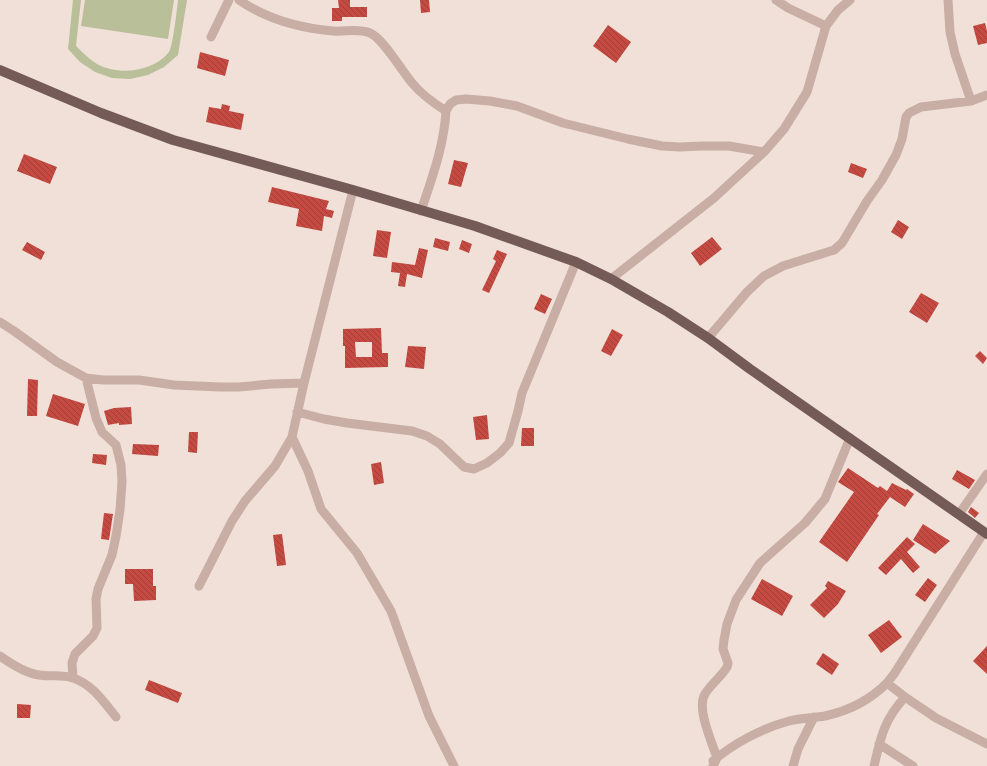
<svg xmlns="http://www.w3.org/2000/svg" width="987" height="766" font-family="'Source Sans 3',sans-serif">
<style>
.pitch{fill:#b9bf98}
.building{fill:url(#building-back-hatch);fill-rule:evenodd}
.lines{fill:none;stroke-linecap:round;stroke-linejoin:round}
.minor{stroke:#c8aea4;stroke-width:9}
.major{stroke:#755b57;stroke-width:10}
</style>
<defs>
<pattern id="building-back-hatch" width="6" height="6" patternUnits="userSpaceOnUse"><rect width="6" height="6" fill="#c44a42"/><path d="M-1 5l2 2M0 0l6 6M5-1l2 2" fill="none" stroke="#a03e37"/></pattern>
</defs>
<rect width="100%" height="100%" fill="#f0e0d7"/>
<path class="pitch" d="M 73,0 L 81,0 L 76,46 C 83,53 89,59 97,64 C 119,76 153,72 169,52 C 173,46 177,9 178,0 L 187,0 L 178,55 L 164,67 L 148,75 L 130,79 L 112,78 L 95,72 L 80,62 L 68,49 Z
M 85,0 L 174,0 L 168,39 L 81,26 Z"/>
<path class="building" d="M 338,0 L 350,0 L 350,7 L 367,7 L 367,17 L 342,17 L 342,21 L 332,21 L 332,8 L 339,8 Z
M 420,0 L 429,0 L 430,12 L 421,13 Z
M 985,23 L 987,31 L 987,43 L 978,45 L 973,26 Z
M 608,25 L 631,42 L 616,63 L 593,46 Z
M 200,52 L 229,60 L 225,76 L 197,68 Z
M 222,104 L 230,106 L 229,111 L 244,114 L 241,130 L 206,122 L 209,107 L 221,109 Z
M 24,154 L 57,167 L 50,184 L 17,171 Z
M 454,160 L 468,163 L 461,187 L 448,184 Z
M 851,163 L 867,169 L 863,178 L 848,172 Z
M 272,187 L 329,201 L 326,209 L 334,211 L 332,218 L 324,216 L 322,231 L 296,226 L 299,209 L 268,202 Z
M 898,220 L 909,227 L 902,239 L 891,232 Z
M 377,230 L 391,232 L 387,258 L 373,256 Z
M 712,237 L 722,249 L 700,266 L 691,253 Z
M 435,238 L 450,242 L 448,251 L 433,247 Z
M 462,240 L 472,244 L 469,253 L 459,249 Z
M 27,242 L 45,252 L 41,260 L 22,250 Z
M 419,248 L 428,250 L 422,278 L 407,274 L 405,287 L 398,286 L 400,273 L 391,272 L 392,262 L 415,265 Z
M 497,250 L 507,254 L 489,293 L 482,290 L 496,261 L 493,259 Z
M 921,293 L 939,303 L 927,323 L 909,312 Z
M 541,294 L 552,299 L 545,314 L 534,309 Z
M 381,328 L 382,353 L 388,353 L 388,367 L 345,368 L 345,346 L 343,346 L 343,329 ZM 355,342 L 372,342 L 372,357 L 356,357 Z
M 612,329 L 623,335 L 611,356 L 601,351 Z
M 408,346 L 426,347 L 424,369 L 405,367 Z
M 980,351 L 987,358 L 983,364 L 975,356 Z
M 28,379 L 38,380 L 37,416 L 27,416 Z
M 53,394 L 85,404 L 78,426 L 46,416 Z
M 131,407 L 132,424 L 119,425 L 119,423 L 108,425 L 104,411 L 114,408 Z
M 487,415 L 489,439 L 476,440 L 473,417 Z
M 522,428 L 534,428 L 534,446 L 521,446 Z
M 189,432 L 198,432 L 197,453 L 188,452 Z
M 133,444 L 159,445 L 158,456 L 132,454 Z
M 93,454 L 107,455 L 106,465 L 92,463 Z
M 381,462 L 384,483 L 374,485 L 371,464 Z
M 848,468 L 878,488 L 880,486 L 887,491 L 892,483 L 906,490 L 907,489 L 914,494 L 905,507 L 890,497 L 877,514 L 879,515 L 847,562 L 819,542 L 854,492 L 838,482 Z
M 957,470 L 975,480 L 969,489 L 952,479 Z
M 971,507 L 979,513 L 975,518 L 968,512 Z
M 104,513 L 113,514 L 109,540 L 101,539 Z
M 923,524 L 950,541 L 935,554 L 913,540 Z
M 282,534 L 286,565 L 277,566 L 273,535 Z
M 907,537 L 915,544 L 907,552 L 920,567 L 913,573 L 901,559 L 886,575 L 878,568 Z
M 125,569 L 153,569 L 153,586 L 156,586 L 156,600 L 134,601 L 133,584 L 125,584 Z
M 928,578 L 937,585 L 925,602 L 915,595 Z
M 762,579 L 793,596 L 782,616 L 751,599 Z
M 828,581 L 846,591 L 838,604 L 824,618 L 810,605 L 827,588 L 825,586 Z
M 889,620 L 902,637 L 881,653 L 868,635 Z
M 987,646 L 987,674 L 973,661 Z
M 823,653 L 839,664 L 832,675 L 816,664 Z
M 149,680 L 182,693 L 178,703 L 145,690 Z
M 17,704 L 31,705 L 30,718 L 17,718 Z"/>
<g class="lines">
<path class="minor" d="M 239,0 C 268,20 299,28 333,31 C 345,32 358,28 370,33 C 383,38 403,73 413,84 C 422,95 435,104 446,111 C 444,146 432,178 421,211
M 776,0 L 788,8 L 826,26
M 948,0 L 950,32 L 955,54 L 971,101
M 211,37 L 229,0
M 446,111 L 450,104 L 456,100 L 466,99 L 490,101 L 517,106 L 563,123 L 628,139 L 662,146 L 680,147 L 702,146 L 729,146 L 764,152
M 611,279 L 714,198 L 764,152 L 784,129 L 807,92 L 826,26 L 838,10 L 850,0
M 0,322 L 14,331 L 57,362 L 86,378 L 96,418 L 102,432 L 116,445 L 121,465 L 122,482 L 120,510 L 116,536 L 112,555 L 98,589 L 96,599 L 97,628 L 93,636 L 75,654 L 72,663 L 73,678
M 708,338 L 747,292 L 764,276 L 783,266 L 834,250 L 842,243 L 867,201 L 882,180 L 896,155 L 902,139 L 906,117 L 909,113 L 921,107 L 971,101 L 987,95
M 86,378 L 103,380 L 139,380 L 174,385 L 220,387 L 239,387 L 271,384 L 304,383 L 353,190
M 297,412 L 324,419 L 347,423 L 412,431 L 427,436 L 440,444 L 464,467 L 474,469 L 487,463 L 500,453 L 509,443 L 518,411 L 522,393 L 576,262
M 292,437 L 308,471 L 321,509 L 357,553 L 391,611 L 429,716 L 454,766
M 959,514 L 987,474
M 199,586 L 232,521 L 245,501 L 275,466 L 292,437 L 304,383
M 0,656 C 11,664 25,673 39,675 C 50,677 62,674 73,678 C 92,684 104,702 116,717
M 887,683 L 905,697 L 936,718 L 987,744
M 879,744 L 913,766
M 713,761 C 734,743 763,728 789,721 C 801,718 813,718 825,716 C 848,711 870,700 887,683 C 892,677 897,670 901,663 L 984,532
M 713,766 L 717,758 C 712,742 696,708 705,694 C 711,684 721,677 727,667 L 728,663 L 723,649 L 724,640 L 727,624 L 736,600 L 760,563 L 805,523 L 825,499 L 850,438
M 793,766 L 798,749 L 814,717
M 874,766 C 881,736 884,720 905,697"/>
<path class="major" d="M 0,70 L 101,113 L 173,140 L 353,190 L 475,226 L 576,262 L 611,279 L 668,312 L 708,338 L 750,369 L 987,534"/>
</g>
</svg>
